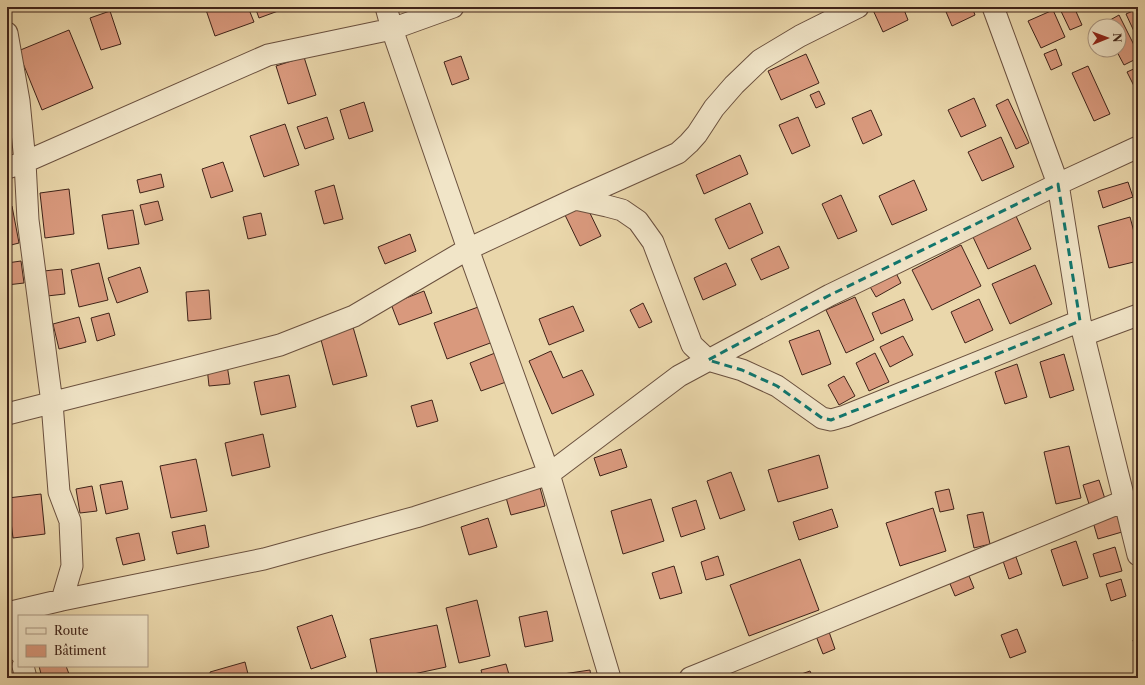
<svg xmlns="http://www.w3.org/2000/svg" width="1145" height="685" font-family="'Libre Caslon Text',serif">
<style>
.building{fill:#d9997d;stroke:#3f2319}
.lines{fill:none;stroke-linecap:round;stroke-linejoin:round}
.street-casing{stroke:#6a503e;stroke-width:23}
.street{stroke:#f1e5c8;stroke-width:21}
.marked{fill:none;stroke:#0f766e;stroke-width:3;stroke-dasharray:8 5;stroke-linejoin:round}
</style>
<rect width="100%" height="100%" fill="#ead7ab"/>
<filter id="stains"><feTurbulence type="fractalNoise" baseFrequency=".005" numOctaves="4"/><feColorMatrix values="0 0 0 0 .2 0 0 0 0 .09 0 0 0 0 .02 0 0 0 .5 -.17"/></filter>
<radialGradient id="worn" r=".72"><stop offset=".6" stop-color="#630" stop-opacity="0"/><stop offset="1" stop-color="#630" stop-opacity=".3"/></radialGradient>
<path class="building" d="M 205,7 L 248,7 L 254,22 L 215,36 Z
M 255,7 L 289,7 L 259,18 Z
M 879,7 L 903,7 L 908,20 L 883,32 L 873,10 Z
M 944,7 L 972,7 L 975,15 L 952,26 Z
M 1059,7 L 1074,7 L 1082,25 L 1070,30 Z
M 1137,9 L 1138,12 L 1138,40 L 1126,14 Z
M 1053,10 L 1065,37 L 1041,48 L 1028,21 Z
M 110,11 L 121,44 L 101,50 L 90,18 Z
M 1119,15 L 1138,53 L 1138,58 L 1124,65 L 1116,50 L 1119,50 L 1119,26 L 1104,26 L 1103,24 Z
M 69,30 L 93,88 L 42,110 L 18,51 Z
M 1056,49 L 1062,65 L 1051,70 L 1044,54 Z
M 806,54 L 819,83 L 781,100 L 768,71 Z
M 461,56 L 469,79 L 452,85 L 444,62 Z
M 304,57 L 316,95 L 288,104 L 276,66 Z
M 1088,66 L 1110,114 L 1094,121 L 1072,73 Z
M 1138,67 L 1138,94 L 1127,72 Z
M 819,91 L 825,104 L 816,108 L 810,95 Z
M 974,98 L 986,126 L 961,137 L 948,110 Z
M 1008,99 L 1029,143 L 1016,149 L 996,105 Z
M 364,102 L 373,131 L 349,139 L 340,110 Z
M 871,110 L 882,135 L 863,144 L 852,118 Z
M 327,117 L 334,139 L 305,149 L 297,127 Z
M 798,117 L 810,146 L 792,154 L 779,125 Z
M 285,124 L 299,165 L 264,177 L 250,136 Z
M 1001,137 L 1014,167 L 982,181 L 968,152 Z
M 740,155 L 748,174 L 704,194 L 696,175 Z
M 223,162 L 233,191 L 211,198 L 202,169 Z
M 161,174 L 164,187 L 140,193 L 137,180 Z
M 914,180 L 927,210 L 892,225 L 879,196 Z
M 1128,182 L 1133,197 L 1103,208 L 1098,191 Z
M 334,185 L 343,219 L 324,224 L 315,191 Z
M 69,189 L 74,234 L 45,238 L 40,193 Z
M 841,195 L 857,231 L 838,239 L 822,204 Z
M 158,201 L 163,220 L 145,225 L 140,205 Z
M 750,203 L 763,233 L 729,249 L 715,219 Z
M 586,205 L 601,236 L 580,246 L 565,215 Z
M 12,206 L 19,243 L 7,246 L 7,207 Z
M 133,210 L 139,244 L 108,249 L 102,215 Z
M 261,213 L 266,235 L 248,239 L 243,217 Z
M 1016,216 L 1031,249 L 988,269 L 973,237 Z
M 1130,217 L 1138,247 L 1138,261 L 1109,268 L 1098,226 Z
M 410,234 L 416,251 L 385,264 L 378,247 Z
M 961,245 L 981,286 L 932,310 L 912,270 Z
M 779,246 L 789,268 L 761,280 L 751,259 Z
M 21,261 L 24,283 L 7,285 L 7,263 Z
M 99,263 L 108,300 L 79,307 L 71,270 Z
M 726,263 L 736,285 L 703,300 L 694,278 Z
M 1035,265 L 1052,304 L 1010,324 L 992,284 Z
M 140,267 L 148,292 L 117,303 L 108,278 Z
M 62,269 L 65,294 L 47,296 L 44,271 Z
M 895,271 L 901,283 L 876,297 L 869,285 Z
M 209,290 L 211,319 L 188,321 L 186,292 Z
M 424,291 L 432,313 L 399,325 L 391,304 Z
M 855,297 L 874,340 L 846,353 L 826,310 Z
M 904,299 L 913,320 L 881,334 L 872,313 Z
M 979,299 L 993,330 L 965,343 L 951,312 Z
M 643,303 L 652,322 L 639,328 L 630,310 Z
M 481,306 L 493,342 L 447,359 L 434,323 Z
M 573,306 L 584,331 L 549,345 L 539,319 Z
M 109,313 L 115,335 L 97,341 L 91,318 Z
M 79,317 L 86,342 L 59,349 L 53,324 Z
M 353,327 L 367,376 L 333,385 L 320,336 Z
M 819,330 L 831,364 L 802,375 L 789,341 Z
M 903,336 L 913,355 L 890,367 L 880,347 Z
M 551,351 L 563,378 L 582,370 L 594,395 L 552,414 L 529,361 Z
M 495,353 L 506,382 L 481,391 L 470,363 Z
M 875,353 L 889,382 L 869,391 L 856,363 Z
M 1064,354 L 1074,390 L 1050,398 L 1040,362 Z
M 1017,364 L 1027,397 L 1005,404 L 995,372 Z
M 227,365 L 230,384 L 209,386 L 207,367 Z
M 289,375 L 296,407 L 261,415 L 254,382 Z
M 844,376 L 855,396 L 839,405 L 828,385 Z
M 432,400 L 438,421 L 417,427 L 411,406 Z
M 263,434 L 270,467 L 232,476 L 225,443 Z
M 1069,446 L 1081,498 L 1056,504 L 1044,452 Z
M 621,449 L 627,467 L 600,476 L 594,458 Z
M 819,455 L 828,488 L 778,502 L 768,470 Z
M 196,459 L 207,511 L 171,518 L 160,466 Z
M 731,472 L 745,510 L 720,519 L 707,481 Z
M 1099,480 L 1105,499 L 1089,504 L 1083,485 Z
M 122,481 L 128,509 L 106,514 L 100,485 Z
M 539,484 L 545,506 L 511,515 L 505,494 Z
M 92,486 L 97,511 L 80,513 L 76,489 Z
M 949,489 L 954,509 L 940,512 L 935,492 Z
M 41,494 L 45,534 L 13,538 L 8,498 Z
M 651,499 L 664,541 L 623,554 L 611,511 Z
M 696,500 L 705,529 L 681,537 L 672,508 Z
M 933,508 L 946,551 L 900,566 L 886,523 Z
M 832,509 L 838,527 L 799,540 L 793,522 Z
M 983,512 L 990,544 L 974,548 L 967,515 Z
M 1117,515 L 1122,532 L 1098,539 L 1093,522 Z
M 488,518 L 497,547 L 469,555 L 461,527 Z
M 205,525 L 209,547 L 177,554 L 172,532 Z
M 139,533 L 145,560 L 123,565 L 116,538 Z
M 1076,541 L 1088,578 L 1063,586 L 1051,550 Z
M 1115,547 L 1122,571 L 1100,577 L 1093,554 Z
M 718,556 L 724,575 L 706,580 L 701,562 Z
M 1016,557 L 1022,574 L 1009,579 L 1003,561 Z
M 800,559 L 819,610 L 749,636 L 730,585 Z
M 674,566 L 682,593 L 660,599 L 652,573 Z
M 967,571 L 974,588 L 955,596 L 948,579 Z
M 1121,579 L 1126,596 L 1111,601 L 1106,584 Z
M 477,600 L 490,656 L 459,663 L 446,608 Z
M 547,611 L 553,641 L 525,647 L 519,617 Z
M 332,615 L 346,657 L 311,669 L 297,627 Z
M 437,625 L 446,667 L 395,678 L 378,678 L 370,639 Z
M 827,626 L 835,649 L 823,654 L 814,631 Z
M 1017,629 L 1026,652 L 1010,658 L 1001,635 Z
M 1138,639 L 1138,658 L 1133,640 Z
M 245,662 L 249,678 L 211,678 L 210,672 Z
M 506,664 L 510,678 L 483,678 L 481,670 Z
M 39,666 L 66,666 L 69,674 L 55,678 L 42,678 Z
M 590,670 L 591,678 L 564,678 L 563,674 Z
M 810,671 L 813,678 L 790,678 Z"/>
<g class="lines">
<defs>
<path id="street" d="M 386,7 L 392,29 L 468,249 L 549,474 L 610,678
M 993,7 L 1058,184 L 1080,321 L 1138,555
M 7,33 L 19,101 L 25,162 L 28,220 L 52,403 L 59,492 L 70,521 L 72,566 L 62,600
M 7,168 L 25,162 L 268,55 L 392,29 L 453,7
M 575,199 L 607,206 L 622,210 L 638,221 L 653,242 L 692,345 L 708,360 L 742,370 L 777,386 L 822,418 L 831,420 L 845,416 L 1080,321
M 1084,335 L 1138,315
M 7,414 L 280,345 L 354,316 L 468,249 L 575,199 L 678,153 L 689,143 L 697,134 L 714,108 L 734,85 L 760,60 L 800,36 L 858,7
M 7,613 L 62,600 L 264,559 L 416,517 L 549,474 L 679,376 L 830,295 L 1058,184 L 1138,147
M 8,613 L 19,652
M 23,666 L 26,678
M 690,678 L 1124,501"/>
</defs>
<use href="#street" class="street-casing"/>
<use href="#street" class="street"/>
</g>
<path class="marked" d="M 1058,184 L 1080,321 L 831,420 L 822,418 L 777,386 L 742,370 L 708,360 L 830,295 Z"/>
<rect width="1145" height="685" fill="none" stroke="#ead7ab" stroke-width="24"/>
<rect x="8" y="8" width="1129" height="669" fill="none" stroke="#3f2319" stroke-width="2"/>
<rect x="12" y="12" width="1121" height="661" fill="none" stroke="#3f2319"/>
<rect x="18" y="615" width="130" height="52" fill="#f1e5c8" stroke="#aa9782"/>
<rect x="26" y="628" width="20" height="6" fill="#f1e5c8" stroke="#aa9782"/>
<text x="54" y="635" font-size="12" fill="#3f2319">Route</text>
<rect x="26" y="645" width="20" height="12" fill="#d9997d" stroke="#aa9782"/>
<text x="54" y="655" font-size="12" fill="#3f2319">Bâtiment</text>
<g transform="translate(1107 38) rotate(89)"><circle r="19" fill="#f1e5c8" stroke="#aa9782"/>
<path d="M0-3L7 15L0 10L-7 15Z" fill="#8f2418"/>
<text y="-6" font-size="11" font-weight="bold" text-anchor="middle" fill="#3f2319">N</text>
</g>
<rect width="100%" height="100%" filter="url(#stains)"/>
<rect width="100%" height="100%" fill="url(#worn)"/>
</svg>
